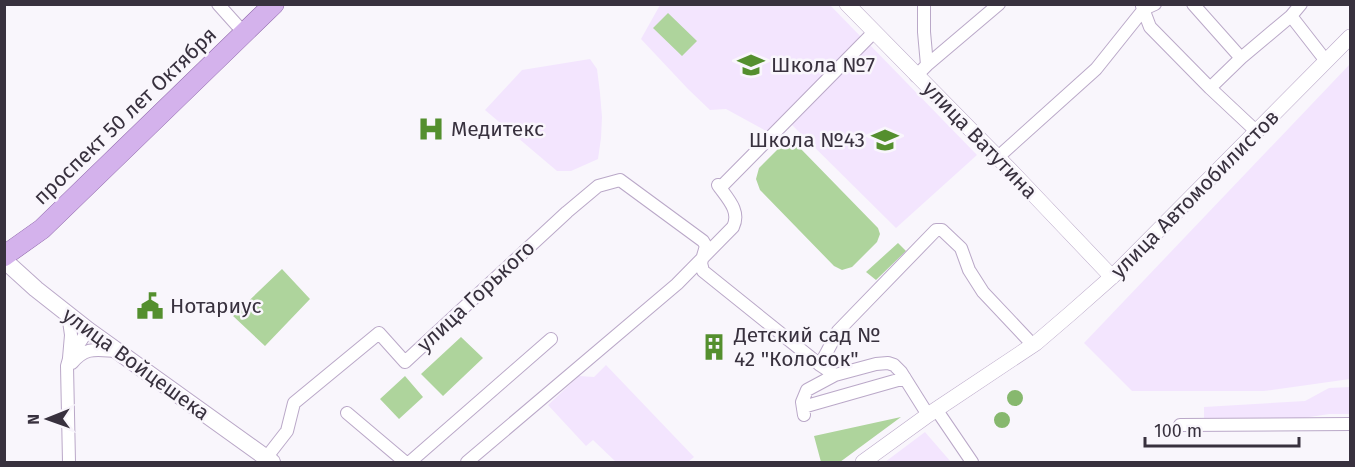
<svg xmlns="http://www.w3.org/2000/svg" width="1355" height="467" font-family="'Fira Sans',sans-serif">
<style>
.built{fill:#f3e5fe}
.green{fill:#aed49c}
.water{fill:#87b86e}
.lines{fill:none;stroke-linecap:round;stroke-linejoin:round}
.minor-casing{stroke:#baa8c8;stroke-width:14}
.tertiary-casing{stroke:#baa8c8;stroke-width:16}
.secondary-casing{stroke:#baa8c8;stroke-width:18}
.primary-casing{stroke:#8b63a7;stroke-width:21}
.minor{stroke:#fff;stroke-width:12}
.tertiary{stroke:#fff;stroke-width:15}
.secondary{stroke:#fff;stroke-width:16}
.primary{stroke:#d4b2ec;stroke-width:20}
.labels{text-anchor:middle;stroke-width:5;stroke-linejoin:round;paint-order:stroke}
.poi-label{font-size:21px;fill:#38313e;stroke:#f9f6fc;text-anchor:start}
.street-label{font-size:21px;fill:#38313e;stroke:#f9f6fc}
</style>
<rect width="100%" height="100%" fill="#f9f6fc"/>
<path class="built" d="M 829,4 L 864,40 L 768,132 L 726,109 L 710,110 L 688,89 L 641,39 L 660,5 Z
M 869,44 L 977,155 L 896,228 L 792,125 Z
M 590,59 L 597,69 L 600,93 L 602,117 L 601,138 L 598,159 L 571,171 L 557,171 L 485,110 L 522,70 Z
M 1350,64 L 1350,379 L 1264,391 L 1132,391 L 1084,343 Z
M 606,365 L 694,457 L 688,462 L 616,462 L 593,440 L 586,446 L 548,405 L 579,376 L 594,377 Z
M 1350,387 L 1350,414 L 1329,414 L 1291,420 L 1204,421 L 1204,407 L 1305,401 L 1329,388 Z
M 925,432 L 951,462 L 885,462 Z"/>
<path class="green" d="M 668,13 L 697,41 L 682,56 L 653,28 Z
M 789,145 L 800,148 L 878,228 L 880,234 L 877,242 L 852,267 L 842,270 L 834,266 L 760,190 L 756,179 L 759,168 L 779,148 Z
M 898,243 L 906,251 L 876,280 L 866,272 Z
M 282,269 L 310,299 L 265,346 L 233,316 Z
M 461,337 L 483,358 L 443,396 L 421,374 Z
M 405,376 L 423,397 L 399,419 L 380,399 Z
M 901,417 L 840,462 L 821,462 L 814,436 Z"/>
<path class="water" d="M1007 398a8 8 0 1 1 16 0a8 8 0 1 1-16 0Z
M994 420a8 8 0 1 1 16 0a8 8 0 1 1-16 0Z"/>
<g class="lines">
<defs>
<path id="minor" d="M 218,4 L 244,33
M 924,4 L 924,32 L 927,65
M 1193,4 L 1241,58 L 1210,88 L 1257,132
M 1142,6 L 1150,27 L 1210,88
M 1291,16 L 1326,61
M 1241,58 L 1291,16 L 1301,4
M 916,76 L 927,65 L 999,4
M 997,158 L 1096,69 L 1144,9 L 1155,4
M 720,188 L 874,32
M 68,314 L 71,335 L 69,358
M 72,363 C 86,346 97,350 116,351
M 820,365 L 838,331 L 936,230 L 942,230 L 961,248 L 969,270 L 983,292 L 1033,345
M 803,407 L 905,378
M 936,409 L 972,462
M 347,413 L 405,462
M 804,415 L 802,402 L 807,390 L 835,375 L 876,364 L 888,363 L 894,365 L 901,372 L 928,415
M 1180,425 L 1350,424
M 266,458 L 287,431 L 294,403 L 379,333 L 405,362 L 567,212 L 598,186 L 620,180 L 703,241 L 706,246 L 701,263 L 703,271 L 820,365 L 835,375
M 69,462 L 67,366 L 69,359 L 88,330
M 410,462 L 551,339
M 467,462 L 677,284 L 733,227 C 741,211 727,198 718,185"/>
<path id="tertiary" d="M 847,4 L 1016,176 L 1112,277
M 863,462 L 928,415 L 1036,343 L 1071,313 L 1114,275 L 1350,37"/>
<path id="secondary" d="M 4,260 L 36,289 L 88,330 L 272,462"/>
<path id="primary" d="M 4,256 L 42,229 L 274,4"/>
</defs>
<use href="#minor" class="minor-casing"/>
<use href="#tertiary" class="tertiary-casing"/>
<use href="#secondary" class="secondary-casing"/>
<use href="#primary" class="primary-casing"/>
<use href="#minor" class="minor"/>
<use href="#tertiary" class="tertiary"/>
<use href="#secondary" class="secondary"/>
<use href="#primary" class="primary"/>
</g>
<defs>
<symbol id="school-bare" viewBox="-9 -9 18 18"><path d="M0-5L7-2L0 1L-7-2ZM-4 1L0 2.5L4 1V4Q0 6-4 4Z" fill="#548f2e" stroke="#f9f6fc" stroke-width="2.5" paint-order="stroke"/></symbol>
<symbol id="hospital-bare" viewBox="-9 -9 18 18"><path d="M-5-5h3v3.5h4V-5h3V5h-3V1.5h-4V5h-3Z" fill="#548f2e" stroke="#f9f6fc" stroke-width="2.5" paint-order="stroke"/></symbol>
<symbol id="civic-bare" viewBox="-9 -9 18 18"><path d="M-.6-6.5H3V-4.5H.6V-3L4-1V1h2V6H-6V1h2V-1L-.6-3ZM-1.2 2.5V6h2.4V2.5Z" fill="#548f2e" stroke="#f9f6fc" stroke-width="2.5" paint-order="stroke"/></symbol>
<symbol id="building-bare" viewBox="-9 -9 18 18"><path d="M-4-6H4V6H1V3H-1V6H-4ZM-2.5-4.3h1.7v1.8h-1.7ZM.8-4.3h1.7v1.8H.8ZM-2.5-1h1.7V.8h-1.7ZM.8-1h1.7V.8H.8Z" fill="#548f2e" stroke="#f9f6fc" stroke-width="2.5" paint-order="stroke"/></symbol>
</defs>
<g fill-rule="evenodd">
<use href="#school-bare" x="732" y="46" width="38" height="38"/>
<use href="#hospital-bare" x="412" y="110" width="38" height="38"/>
<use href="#school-bare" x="866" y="121" width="38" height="38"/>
<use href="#civic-bare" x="131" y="287" width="38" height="38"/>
<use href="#building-bare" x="695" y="328" width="38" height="38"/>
</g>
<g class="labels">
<g class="poi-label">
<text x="771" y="72">Школа №7</text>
<text x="451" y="136">Медитекс</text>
<text x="865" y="147" text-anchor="end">Школа №43</text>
<text x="170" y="313">Нотариус</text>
<text x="734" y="342">Детский сад №<tspan x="734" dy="24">42 "Колосок"</tspan></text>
</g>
<g class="street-label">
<text transform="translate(125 116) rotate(-44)" y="7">проспект 50 лет Октября</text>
<text transform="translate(980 140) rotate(46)" y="7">улица Ватутина</text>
<text transform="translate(1195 194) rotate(-45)" y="7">улица Автомобилистов</text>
<text transform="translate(476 296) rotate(-43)" y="7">улица Горького</text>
<text transform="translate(136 364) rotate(36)" y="7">улица Войцешека</text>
</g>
</g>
<rect width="1355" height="467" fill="none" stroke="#38313e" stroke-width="12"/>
<g transform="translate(48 419) rotate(269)" stroke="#f9f6fc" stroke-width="4.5" paint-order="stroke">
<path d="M0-4.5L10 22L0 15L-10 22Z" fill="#38313e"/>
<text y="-9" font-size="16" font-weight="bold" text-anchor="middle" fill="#38313e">N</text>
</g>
<path d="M1145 437v9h154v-9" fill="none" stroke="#38313e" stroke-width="3"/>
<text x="1154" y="437" font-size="18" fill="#38313e" stroke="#f9f6fc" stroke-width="4.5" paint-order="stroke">100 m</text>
</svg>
